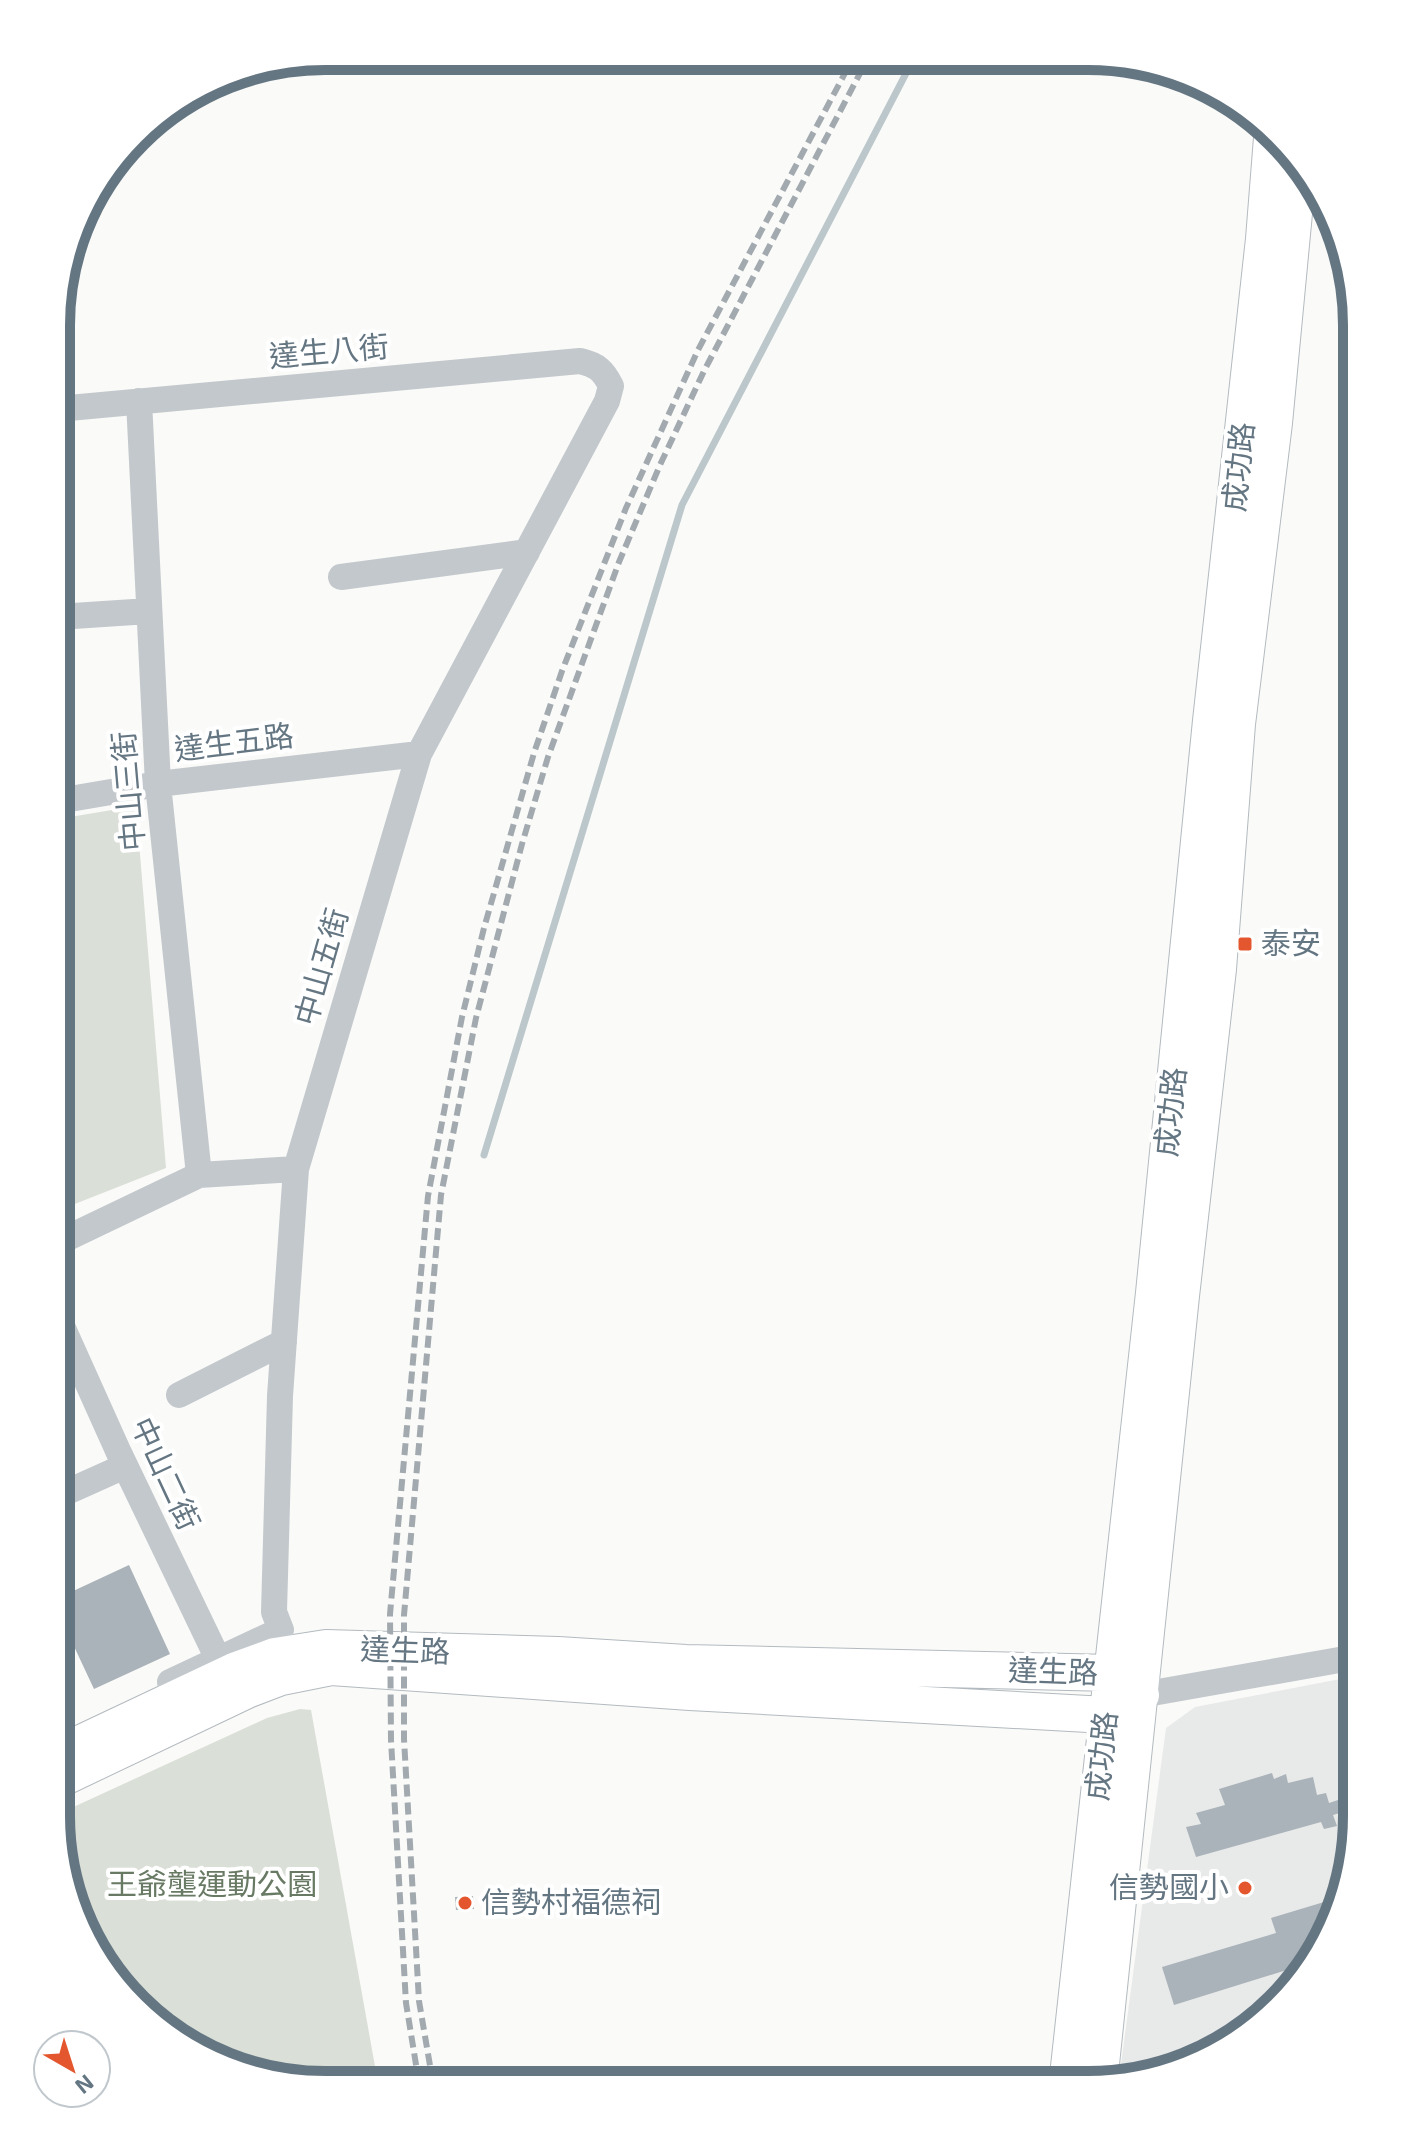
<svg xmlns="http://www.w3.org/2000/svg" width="1413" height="2141" font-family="'Exo 2','Noto Sans TC',sans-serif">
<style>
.built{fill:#e8e9e9}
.green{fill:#dadfd7}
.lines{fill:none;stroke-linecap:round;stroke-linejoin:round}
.stream{stroke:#bbc7cb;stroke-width:7}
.building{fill:#aab3b9}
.secondary-casing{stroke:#b3babf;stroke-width:38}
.street{stroke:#c3c8cc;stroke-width:26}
.secondary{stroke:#fff;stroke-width:36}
.rail{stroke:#a2aab0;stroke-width:6;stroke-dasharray:12 6;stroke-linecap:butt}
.poi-dot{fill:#e4572e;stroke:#fff;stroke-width:3}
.labels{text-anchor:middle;stroke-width:8;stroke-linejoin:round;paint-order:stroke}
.street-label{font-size:30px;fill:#657683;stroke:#fff}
.poi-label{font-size:30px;fill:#657683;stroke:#fff;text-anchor:start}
.park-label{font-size:30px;fill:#687a64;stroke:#fff}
.rim{fill:none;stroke:#657683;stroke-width:10}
</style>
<rect width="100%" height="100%" fill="#fafaf8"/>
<path class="built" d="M 1356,1676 L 1356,1834 L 1343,1903 L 1302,1980 L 1192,2064 L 1119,2079 L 1166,1728 L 1195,1707 Z"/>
<path class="green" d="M 136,806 L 166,1168 L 57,1211 L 58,819 Z
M 300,1709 L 311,1710 L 378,2083 L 290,2083 L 161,2030 L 77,1920 L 56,1815 L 267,1718 Z"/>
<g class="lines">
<path class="stream" d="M 484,1155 L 682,505 L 914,58"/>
</g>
<path class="building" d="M 1194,87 L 1225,100 L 1224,101 L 1193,98 Z
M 129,1565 L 170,1654 L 94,1689 L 56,1608 L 56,1599 Z
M 56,1666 L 71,1699 L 56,1706 Z
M 1356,1756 L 1356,1784 L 1347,1759 Z
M 1272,1773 L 1274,1779 L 1286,1774 L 1288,1783 L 1313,1777 L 1317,1795 L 1326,1793 L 1329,1803 L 1356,1794 L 1356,1808 L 1333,1815 L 1337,1826 L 1324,1829 L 1321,1822 L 1196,1857 L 1186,1827 L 1201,1824 L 1196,1813 L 1225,1805 L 1219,1789 Z
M 473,1896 L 474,1909 L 456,1910 L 455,1897 Z
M 1324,1902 L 1330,1919 L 1335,1918 L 1309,1965 L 1309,1963 L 1174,2005 L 1162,1967 L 1276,1933 L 1271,1918 Z
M 105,1957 L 121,1964 L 122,1979 Z"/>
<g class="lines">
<defs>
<path id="secondary" d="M 56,1781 L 247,1690 L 281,1677 L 331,1667 L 690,1692 L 1106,1715 L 1141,1695 L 1111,1673 L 686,1663 L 558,1655 L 326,1648 L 275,1656 L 234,1671 L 56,1755
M 1099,2083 L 1181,1296 L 1218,969 L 1237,724 L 1274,423 L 1298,171
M 1067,2085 L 1154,1293 L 1211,721 L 1264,239 L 1272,138"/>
</defs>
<use href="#secondary" class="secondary-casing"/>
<path class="street" d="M 139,401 L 158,784 L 199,1175
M 58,409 L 580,361 C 597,365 603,370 611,386 L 607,401 L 419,754 L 296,1169 L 280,1396 L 274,1612 L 281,1630 L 170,1682
M 341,577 L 527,552
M 58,617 L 149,611
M 58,801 L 158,784 L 419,754
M 57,1243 L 199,1175 L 296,1169
M 57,1315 L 119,1453 L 218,1659
M 179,1395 L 284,1342
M 56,1497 L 125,1466
M 1141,1695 L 1356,1657"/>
<use href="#secondary" class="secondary"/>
<path class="rail" d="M 419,2083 L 406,2003 L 391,1740 L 390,1614 L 428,1196 L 462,1017 L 484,928 L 534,753 L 562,671 L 626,508 L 698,350 L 853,58
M 433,2083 L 419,2001 L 404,1739 L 404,1615 L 441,1195 L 476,1018 L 522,844 L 548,757 L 619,562 L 660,465 L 704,371 L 868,58"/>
</g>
<g class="poi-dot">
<rect x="1237" y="936" width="16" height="16" rx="4"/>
<circle cx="1245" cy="1888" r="8"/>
<circle cx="465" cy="1903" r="8"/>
</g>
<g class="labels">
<g class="street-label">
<text transform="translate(329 352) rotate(-5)" y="10">達生八街</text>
<text transform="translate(1239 467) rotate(-84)" y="10">成功路</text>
<text transform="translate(234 743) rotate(-7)" y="10">達生五路</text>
<text transform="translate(129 791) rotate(-95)" y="10">中山三街</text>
<text transform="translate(322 967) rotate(-74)" y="10">中山五街</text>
<text transform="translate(1171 1112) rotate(-84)" y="10">成功路</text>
<text transform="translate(165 1474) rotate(65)" y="10">中山二街</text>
<text transform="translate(405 1651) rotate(2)" y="10">達生路</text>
<text transform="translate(1053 1672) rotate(2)" y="10">達生路</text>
<text transform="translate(1102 1756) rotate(-84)" y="10">成功路</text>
</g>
<g class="poi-label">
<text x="1261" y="954">泰安</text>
<text x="1229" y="1898" text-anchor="end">信勢國小</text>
<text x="481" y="1913">信勢村福德祠</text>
</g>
<g class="park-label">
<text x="212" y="1895">王爺壟運動公園</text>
</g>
</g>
<path d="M0 0H1413V2141H0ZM325 70H1088A255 255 0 0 1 1343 325V1816A255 255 0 0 1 1088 2071H325A255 255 0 0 1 70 1816V325A255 255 0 0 1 325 70Z" fill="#fff" fill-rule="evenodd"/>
<path class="rim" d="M325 70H1088A255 255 0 0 1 1343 325V1816A255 255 0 0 1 1088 2071H325A255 255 0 0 1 70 1816V325A255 255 0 0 1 325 70Z"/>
<g transform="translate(72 2069) rotate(141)"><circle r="38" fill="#ffffff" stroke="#c1c8cd" stroke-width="2"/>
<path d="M0-6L14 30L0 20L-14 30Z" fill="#e4572e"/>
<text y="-12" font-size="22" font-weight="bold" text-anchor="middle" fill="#657683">N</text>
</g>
</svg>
